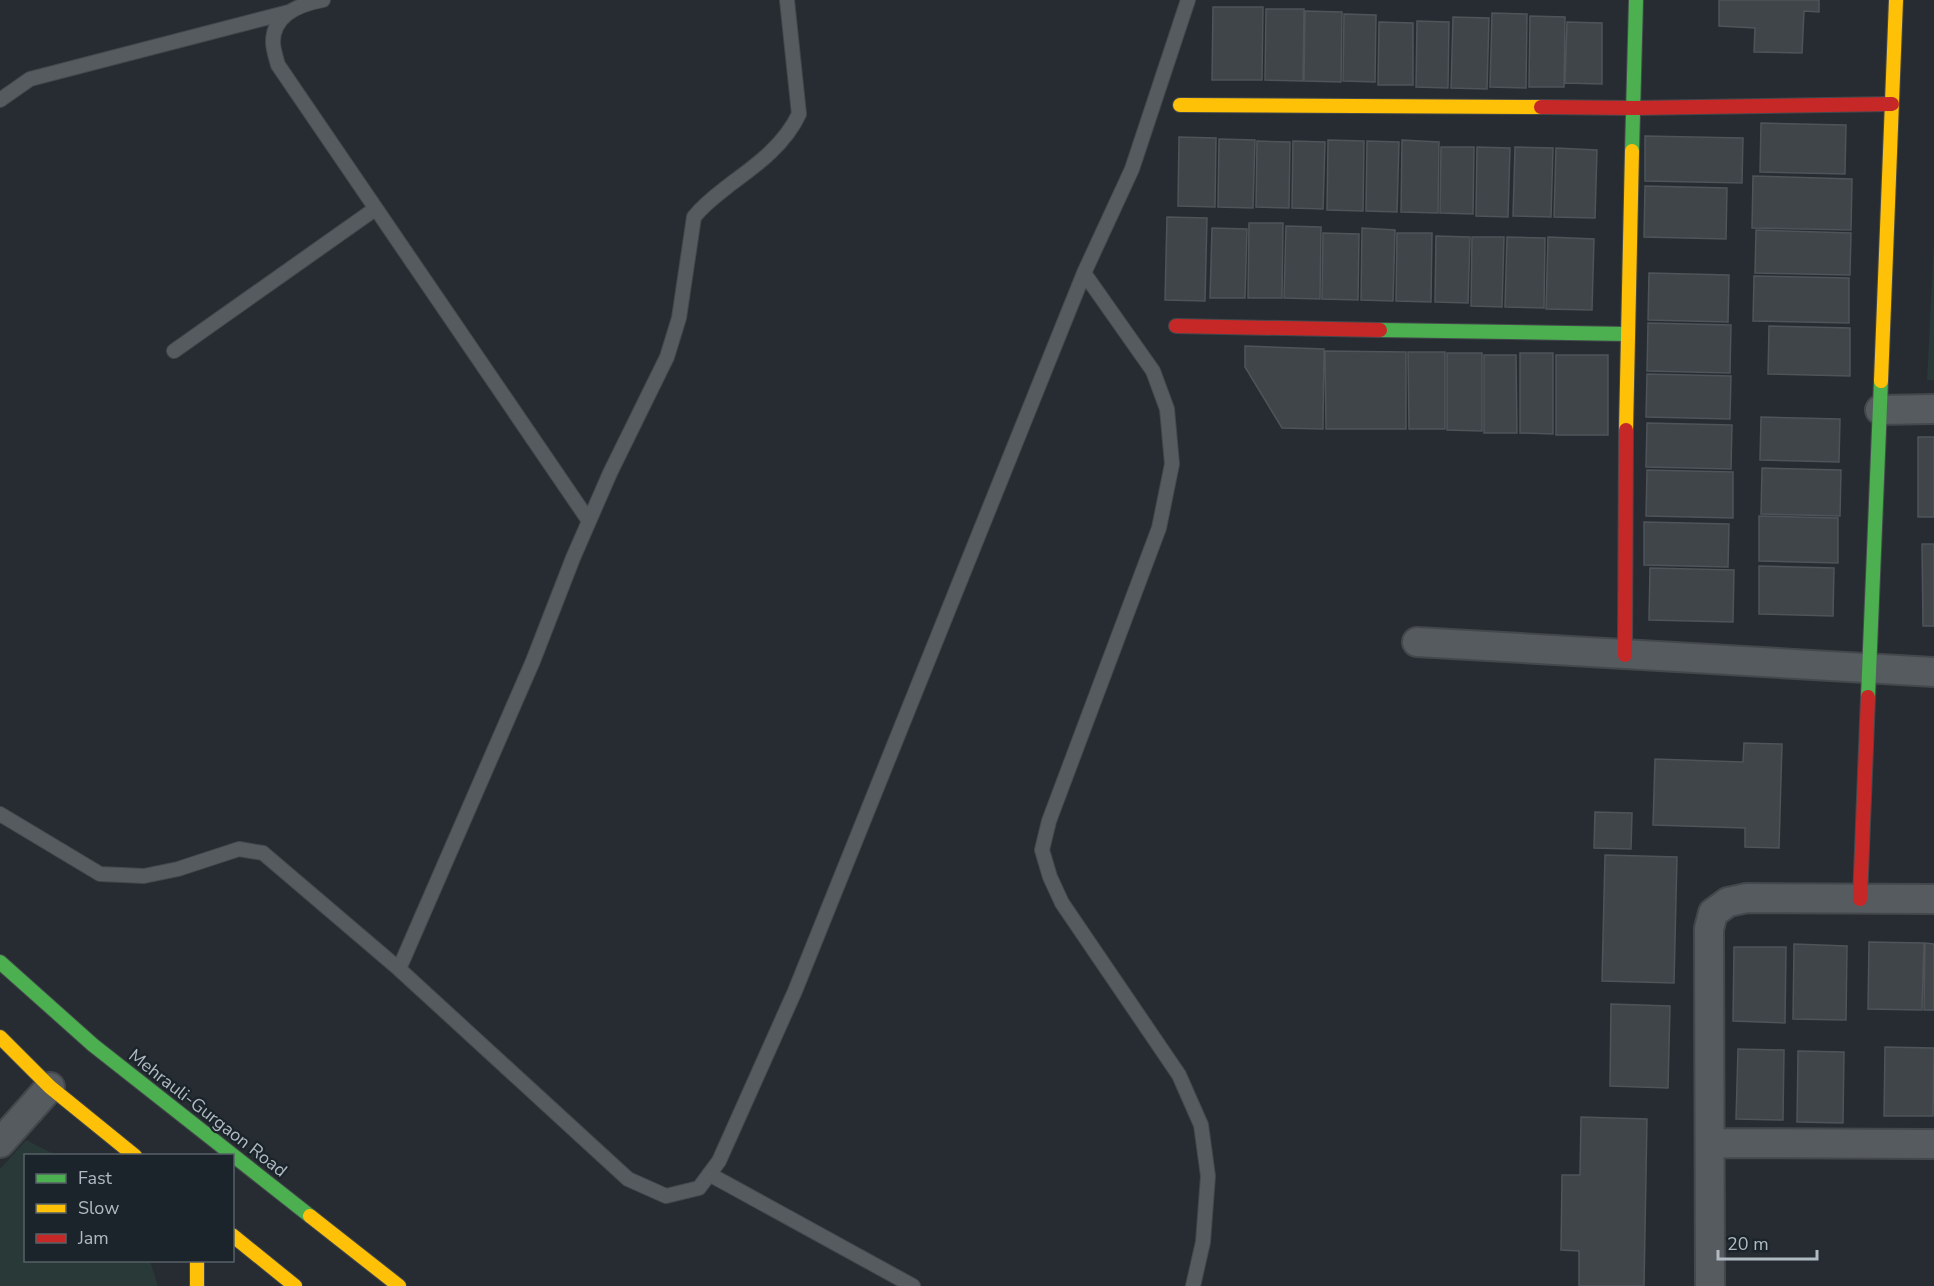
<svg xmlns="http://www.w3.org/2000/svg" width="1934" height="1286" font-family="'Nunito Sans',sans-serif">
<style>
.green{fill:#283937}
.building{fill:#404549;stroke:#4e5459;stroke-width:1.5}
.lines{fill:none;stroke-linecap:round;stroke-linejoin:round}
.lane-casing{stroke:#44484c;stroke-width:16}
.street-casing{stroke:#44484c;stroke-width:32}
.fast-casing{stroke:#44484c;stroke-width:16}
.slow-casing{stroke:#44484c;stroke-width:16}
.jam-casing{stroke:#44484c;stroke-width:16}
.lane{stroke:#565b60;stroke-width:14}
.street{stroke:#565b60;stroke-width:28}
.fast{stroke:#4caf50;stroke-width:14}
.slow{stroke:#ffc107;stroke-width:14}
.jam{stroke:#c62828;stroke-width:14}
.labels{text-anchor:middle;stroke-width:4.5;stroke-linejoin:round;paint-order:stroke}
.street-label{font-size:18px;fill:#b0bac2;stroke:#1b242a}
</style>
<rect width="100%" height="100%" fill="#262c31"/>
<path class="green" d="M 1934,240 L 1934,380 L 1927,380 Z
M 26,1140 L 56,1155 L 26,1156 L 26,1260 L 150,1261 L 158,1286 L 0,1286 L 0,1169 Z"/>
<path class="building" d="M 1719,0 L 1819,0 L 1819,12 L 1804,11 L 1802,53 L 1754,52 L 1755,28 L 1719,26 Z
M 1213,7 L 1263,7 L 1262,80 L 1212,80 Z
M 1266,9 L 1304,9 L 1303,81 L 1265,80 Z
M 1305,11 L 1342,12 L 1341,82 L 1304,81 Z
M 1492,13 L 1527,14 L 1526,88 L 1490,87 Z
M 1344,14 L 1376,15 L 1375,82 L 1343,81 Z
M 1530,16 L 1565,17 L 1564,87 L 1529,87 Z
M 1453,17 L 1489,18 L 1487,89 L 1451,88 Z
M 1417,21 L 1449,22 L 1448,88 L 1416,87 Z
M 1379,22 L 1413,23 L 1413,85 L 1378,85 Z
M 1567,22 L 1602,23 L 1602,84 L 1565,83 Z
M 1761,123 L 1846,125 L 1845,174 L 1760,172 Z
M 1645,136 L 1743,138 L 1742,183 L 1645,181 Z
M 1179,137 L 1216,138 L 1215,207 L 1178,206 Z
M 1219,139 L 1255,140 L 1253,208 L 1218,207 Z
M 1328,140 L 1364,141 L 1363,211 L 1327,210 Z
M 1402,140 L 1439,142 L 1438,213 L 1401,212 Z
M 1257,141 L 1290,142 L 1289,208 L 1256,207 Z
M 1293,141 L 1325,142 L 1323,209 L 1292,208 Z
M 1367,141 L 1399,142 L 1397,212 L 1366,211 Z
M 1441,147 L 1474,147 L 1473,214 L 1440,213 Z
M 1477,147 L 1510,148 L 1508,217 L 1476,216 Z
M 1515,147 L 1553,148 L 1551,217 L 1513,216 Z
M 1556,148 L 1597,150 L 1595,218 L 1554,217 Z
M 1753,176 L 1852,179 L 1851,230 L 1752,228 Z
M 1645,186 L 1727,188 L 1726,239 L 1644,237 Z
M 1167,217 L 1207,218 L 1205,301 L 1165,300 Z
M 1249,223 L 1283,223 L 1282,298 L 1248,298 Z
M 1286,226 L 1321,227 L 1320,299 L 1284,298 Z
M 1212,228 L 1247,229 L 1245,298 L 1210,298 Z
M 1362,228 L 1395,230 L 1393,301 L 1361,300 Z
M 1756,230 L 1851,233 L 1850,275 L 1755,273 Z
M 1323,233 L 1359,234 L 1358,300 L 1322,299 Z
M 1397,233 L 1432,233 L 1431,302 L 1396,301 Z
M 1436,236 L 1470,237 L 1468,303 L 1435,302 Z
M 1472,237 L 1504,237 L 1502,307 L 1471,306 Z
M 1507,237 L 1545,238 L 1544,308 L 1505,307 Z
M 1548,237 L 1594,239 L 1592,310 L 1546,309 Z
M 1649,273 L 1729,275 L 1728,322 L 1648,320 Z
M 1754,276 L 1849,278 L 1849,323 L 1753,321 Z
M 1648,323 L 1731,325 L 1730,373 L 1647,371 Z
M 1769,326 L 1850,328 L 1850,376 L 1768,374 Z
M 1245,346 L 1324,349 L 1323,429 L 1282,428 L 1245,367 Z
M 1325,351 L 1406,352 L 1406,429 L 1326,429 Z
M 1408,352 L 1445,352 L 1445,429 L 1409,429 Z
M 1447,353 L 1482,353 L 1482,431 L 1447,430 Z
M 1520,353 L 1553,353 L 1553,434 L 1520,433 Z
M 1484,355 L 1516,355 L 1517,433 L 1484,433 Z
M 1556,355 L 1608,355 L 1608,435 L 1556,435 Z
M 1647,374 L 1731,376 L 1730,419 L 1646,417 Z
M 1761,417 L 1840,419 L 1839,462 L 1760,460 Z
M 1647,423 L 1732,425 L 1731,469 L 1646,467 Z
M 1918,437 L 1934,437 L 1934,517 L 1918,517 Z
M 1762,468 L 1841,470 L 1840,516 L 1761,514 Z
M 1647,470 L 1733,472 L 1733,518 L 1646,516 Z
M 1759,516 L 1838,518 L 1838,563 L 1759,561 Z
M 1644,522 L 1729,524 L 1728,567 L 1644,565 Z
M 1922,544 L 1934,544 L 1934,626 L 1923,626 Z
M 1759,566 L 1834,568 L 1833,616 L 1759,614 Z
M 1650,568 L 1734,570 L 1733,622 L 1649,620 Z
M 1744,743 L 1782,744 L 1779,848 L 1745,847 L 1745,828 L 1653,825 L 1655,759 L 1743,762 Z
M 1595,812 L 1632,813 L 1631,849 L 1594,848 Z
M 1605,855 L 1677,857 L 1674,983 L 1602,981 Z
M 1869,942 L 1924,943 L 1922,1010 L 1868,1009 Z
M 1925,943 L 1934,944 L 1934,1010 L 1924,1010 Z
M 1794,944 L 1847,946 L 1846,1020 L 1793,1019 Z
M 1734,947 L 1786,947 L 1785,1023 L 1733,1021 Z
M 1611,1004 L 1670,1006 L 1668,1088 L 1610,1086 Z
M 1885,1047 L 1934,1048 L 1933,1116 L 1884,1116 Z
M 1738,1049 L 1784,1050 L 1783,1120 L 1736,1119 Z
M 1798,1051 L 1844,1052 L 1843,1123 L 1797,1122 Z
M 1581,1117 L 1647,1119 L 1644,1286 L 1579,1286 L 1579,1251 L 1561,1250 L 1562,1175 L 1580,1175 Z"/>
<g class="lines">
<defs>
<path id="lane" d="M 323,0 C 301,4 273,14 273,42 C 273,49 276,58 278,65 L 589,521
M 0,100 L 30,79 L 289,12
M 1084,273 L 1153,371 L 1167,409 L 1172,464 L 1159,528 L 1049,821 L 1042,850 L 1050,877 L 1062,903 L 1179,1075 L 1201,1125 L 1208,1176 L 1203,1242 L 1193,1286
M 174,351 L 375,209
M 0,814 L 100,874 L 144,876 L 178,869 L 239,849 L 263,853 L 399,969 L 628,1179 L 666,1196 L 699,1188 L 719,1161 L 795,991 L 1084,273 L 1132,169 L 1188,0
M 399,969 L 533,661 L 573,558 L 610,473 L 667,357 L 679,318 L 694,217 C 705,203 718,194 732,183 C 758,164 785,144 799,114 L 787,0
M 709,1174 L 913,1286"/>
<path id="street" d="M 1880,410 L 1934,409
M 1417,642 L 1934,672
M 0,1143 L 50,1087
M 1710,1143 L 1934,1144
M 1710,1286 L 1709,929 L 1713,913 L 1728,902 L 1747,898 L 1934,899"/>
<path id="fast" d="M 1632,151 L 1636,0
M 1380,330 L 1627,334
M 1868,697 L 1881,381
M 0,962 L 93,1045 L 310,1216"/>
<path id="slow" d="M 1180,105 L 1541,107
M 1881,381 L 1896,0
M 1626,430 L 1632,151
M 0,1037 L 50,1087 L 135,1156
M 310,1216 L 399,1286
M 232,1235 L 295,1286
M 197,1260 L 197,1286"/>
<path id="jam" d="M 1541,107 L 1634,108 L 1892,104
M 1176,326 L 1380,330
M 1625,655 L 1626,430
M 1860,899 L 1868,697"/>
</defs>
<use href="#lane" class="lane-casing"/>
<use href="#street" class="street-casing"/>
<use href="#fast" class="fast-casing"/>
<use href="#slow" class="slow-casing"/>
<use href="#jam" class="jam-casing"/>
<use href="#lane" class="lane"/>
<use href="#street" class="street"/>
<use href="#fast" class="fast"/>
<use href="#slow" class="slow"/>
<use href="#jam" class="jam"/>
</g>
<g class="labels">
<g class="street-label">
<text transform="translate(208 1113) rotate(38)" y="6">Mehrauli-Gurgaon Road</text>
</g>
</g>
<rect x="24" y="1154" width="210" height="108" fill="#1b242a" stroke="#576067" stroke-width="1.5"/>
<rect x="36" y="1174" width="30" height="9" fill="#4caf50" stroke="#576067" stroke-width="1.5"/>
<text x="78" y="1184" font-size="18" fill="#b0bac2">Fast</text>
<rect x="36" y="1204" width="30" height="9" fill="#ffc107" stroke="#576067" stroke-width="1.5"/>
<text x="78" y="1214" font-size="18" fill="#b0bac2">Slow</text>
<rect x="36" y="1234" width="30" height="9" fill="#c62828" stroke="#576067" stroke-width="1.5"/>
<text x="78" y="1244" font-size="18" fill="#b0bac2">Jam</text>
<path d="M1718 1250v9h99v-9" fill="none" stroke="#b0bac2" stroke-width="3"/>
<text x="1727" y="1250" font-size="18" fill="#b0bac2" stroke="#1b242a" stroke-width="4.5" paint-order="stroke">20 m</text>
</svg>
